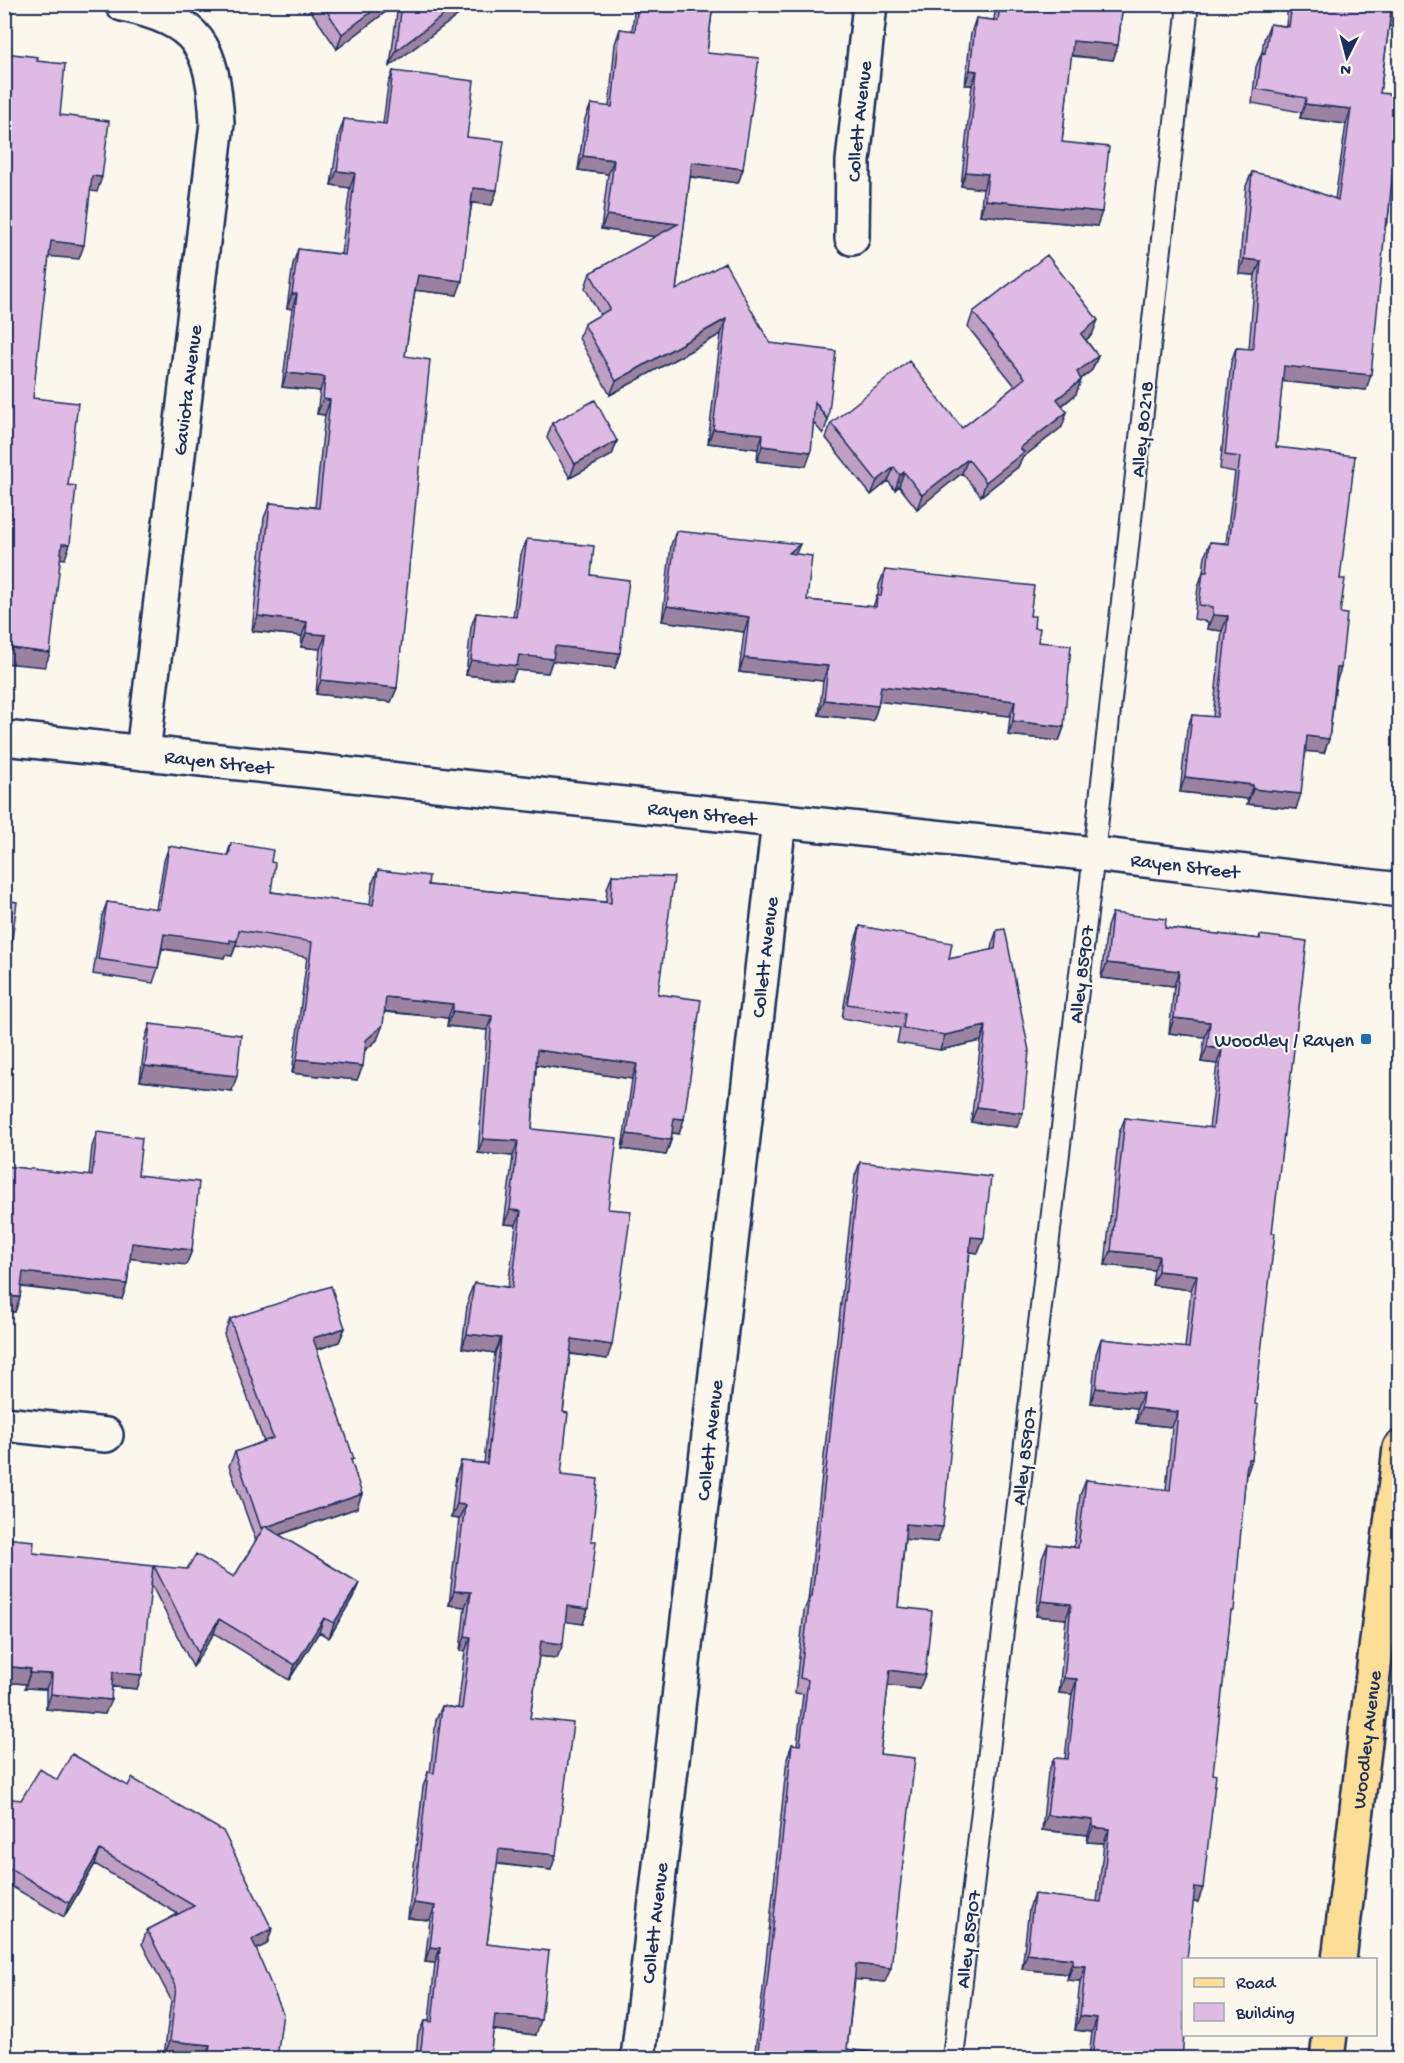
<svg xmlns="http://www.w3.org/2000/svg" width="1404" height="2063" font-family="'Gochi Hand',sans-serif">
<style>
.lines{fill:none;stroke-linecap:round;stroke-linejoin:round}
.service-casing{stroke:#1b2f5e;stroke-width:24}
.minor-casing{stroke:#1b2f5e;stroke-width:38}
.tertiary-casing{stroke:#1b2f5e;stroke-width:38}
.primary-casing{stroke:#1b2f5e;stroke-width:38}
.service{stroke:#fbf7ec;stroke-width:20}
.minor{stroke:#fbf7ec;stroke-width:33}
.tertiary{stroke:#fbf7ec;stroke-width:33}
.primary{stroke:#fdde96;stroke-width:33}
.wall{fill:#bfa0c4;stroke:#1b2f5e;stroke-width:1.5}
.shaded-wall{fill:#9b82a0;stroke:#1b2f5e;stroke-width:1.5}
.building{fill:#debae4;stroke:#1b2f5e;stroke-width:1.5}
.poi-dot{fill:#1f6fb2;stroke:#fbf7ec;stroke-width:2}
.labels{text-anchor:middle;stroke-width:4.5;stroke-linejoin:round;paint-order:stroke}
.street-label{font-size:20px;fill:#1b2f5e;stroke:#fbf7ec}
.poi-label{font-size:20px;fill:#1b2f5e;stroke:#fbf7ec;text-anchor:end}
</style>
<rect width="100%" height="100%" fill="#fbf7ec"/>
<filter id="ink" filterUnits="userSpaceOnUse"><feTurbulence type="fractalNoise" baseFrequency=".0167" numOctaves="2"/><feDisplacementMap in="SourceGraphic" scale="12" xChannelSelector="R" yChannelSelector="G"/><feConvolveMatrix kernelMatrix="1 2 1 2 8 2 1 2 1" color-interpolation-filters="sRGB"/></filter>
<g filter="url(#ink)">
<g class="lines">
<defs>
<path id="service" d="M 953,2058 L 1094,854 L 1188,4"/>
<g id="minor">
<path d="M 122,4 C 200,21 213,46 217,123 L 143,753"/>
<path id="s1" d="M 852,238 L 853,161 L 870,4"/>
<path d="M 4,1424 L 106,1435"/>
<path id="s2" d="M 638,2058 L 779,821"/>
</g>
<g id="tertiary">
<path id="s3" d="M 4,738 L 1094,854 L 1400,890"/>
</g>
<g id="primary">
<path id="s4" d="M 1339,1960 L 1400,1448"/>
<path d="M 1327,2058 L 1330,2034"/>
</g>
</defs>
<use href="#service" class="service-casing"/>
<use href="#minor" class="minor-casing"/>
<use href="#tertiary" class="tertiary-casing"/>
<use href="#primary" class="primary-casing"/>
<use href="#service" class="service"/>
<use href="#minor" class="minor"/>
<use href="#tertiary" class="tertiary"/>
<use href="#primary" class="primary"/>
</g>
<path class="wall" d="M 306,4 L 396,4 L 337,49 Z
M 398,4 L 473,4 L 390,66 Z
M 635,4 L 713,4 L 707,53 L 743,169 L 738,183 L 690,177 L 676,290 L 770,343 L 828,420 L 823,434 L 813,422 L 811,452 L 806,466 L 757,461 L 758,449 L 708,443 L 721,334 L 610,395 L 579,338 L 584,324 L 600,315 L 585,288 L 590,273 L 656,237 L 601,229 L 608,174 L 578,170 L 585,119 L 591,104 L 609,107 L 615,44 L 620,29 L 632,31 Z
M 996,4 L 1123,4 L 1118,45 L 1113,60 L 1071,56 L 1062,142 L 1097,226 L 980,215 L 983,189 L 961,186 L 972,85 L 965,85 L 971,33 L 976,18 L 994,20 Z
M 1288,4 L 1400,4 L 1400,27 L 1389,26 L 1380,93 L 1394,165 L 1388,219 L 1385,228 L 1366,390 L 1282,381 L 1276,447 L 1340,579 L 1340,613 L 1336,683 L 1329,739 L 1324,753 L 1306,751 L 1296,809 L 1247,804 L 1248,799 L 1180,792 L 1187,729 L 1192,715 L 1213,717 L 1222,631 L 1207,629 L 1208,622 L 1194,619 L 1198,587 L 1203,572 L 1205,556 L 1210,542 L 1226,543 L 1235,472 L 1220,469 L 1231,362 L 1236,348 L 1249,349 L 1255,275 L 1239,274 L 1246,186 L 1252,172 L 1335,199 L 1346,124 L 1300,118 L 1301,112 L 1252,103 L 1256,67 L 1262,52 L 1264,39 L 1270,24 L 1286,26 Z
M 393,71 L 467,137 L 497,190 L 492,205 L 472,203 L 457,295 L 415,290 L 405,356 L 397,688 L 391,702 L 316,694 L 320,649 L 301,647 L 302,636 L 252,631 L 264,518 L 270,503 L 315,507 L 325,415 L 317,414 L 320,391 L 282,387 L 292,309 L 287,308 L 293,264 L 298,249 L 341,254 L 350,188 L 331,185 L 339,134 L 344,119 L 383,124 L 388,85 Z
M 973,312 L 1092,335 L 1086,340 L 1098,356 L 1092,370 L 1081,379 L 1076,394 L 1062,406 L 1062,427 L 1022,458 L 1018,467 L 981,496 L 962,473 L 917,509 L 899,486 L 895,490 L 888,481 L 871,495 L 826,438 L 831,423 L 962,428 L 1015,386 L 968,327 Z
M 552,423 L 617,441 L 612,455 L 570,478 L 547,438 Z
M 676,531 L 796,554 L 807,600 L 873,607 L 877,596 L 878,596 L 879,585 L 885,570 L 1030,616 L 1064,727 L 1059,741 L 1008,735 L 1010,716 L 879,701 L 878,706 L 873,721 L 819,715 L 823,681 L 739,672 L 744,632 L 662,621 L 671,545 Z
M 527,539 L 591,575 L 615,668 L 552,661 L 548,673 L 516,670 L 512,680 L 466,675 L 471,627 L 476,613 L 513,617 L 521,554 Z
M 231,843 L 271,862 L 271,892 L 370,905 L 372,884 L 378,870 L 428,885 L 606,902 L 607,889 L 612,875 L 658,994 L 684,1119 L 679,1134 L 672,1133 L 671,1140 L 666,1155 L 622,1149 L 632,1079 L 536,1065 L 532,1129 L 608,1209 L 607,1359 L 570,1354 L 563,1412 L 561,1475 L 591,1541 L 588,1609 L 583,1624 L 565,1621 L 557,1658 L 539,1656 L 530,1718 L 551,1870 L 497,1864 L 487,1944 L 536,2035 L 493,2030 L 490,2058 L 416,2058 L 418,2035 L 424,2021 L 429,2021 L 435,1963 L 425,1962 L 430,1920 L 408,1918 L 423,1787 L 428,1772 L 430,1773 L 436,1720 L 442,1706 L 458,1708 L 465,1651 L 460,1651 L 465,1607 L 449,1605 L 459,1519 L 451,1518 L 456,1476 L 461,1461 L 484,1463 L 495,1353 L 462,1348 L 468,1298 L 474,1283 L 508,1287 L 516,1225 L 504,1224 L 513,1156 L 478,1153 L 487,1030 L 447,1026 L 448,1018 L 384,1012 L 377,1040 L 364,1051 L 357,1080 L 292,1073 L 307,957 L 236,945 L 232,956 L 225,955 L 224,958 L 162,949 L 158,968 L 153,983 L 93,974 L 102,916 L 107,902 L 156,909 L 164,861 L 169,846 L 227,856 Z
M 1112,913 L 1165,928 L 1259,939 L 1260,935 L 1272,1233 L 1255,1404 L 1252,1459 L 1247,1474 L 1246,1474 L 1198,1902 L 1193,1902 L 1184,1959 L 1182,2058 L 1089,2058 L 1092,2032 L 1075,2030 L 1080,1981 L 1067,1980 L 1068,1974 L 1022,1969 L 1029,1909 L 1034,1894 L 1097,1902 L 1104,1843 L 1087,1842 L 1088,1835 L 1042,1830 L 1048,1772 L 1054,1758 L 1065,1759 L 1072,1694 L 1059,1693 L 1066,1619 L 1036,1616 L 1042,1559 L 1048,1544 L 1074,1547 L 1080,1495 L 1086,1480 L 1166,1490 L 1172,1427 L 1136,1423 L 1137,1408 L 1091,1403 L 1096,1354 L 1101,1339 L 1185,1348 L 1191,1290 L 1152,1285 L 1154,1270 L 1105,1265 L 1119,1133 L 1125,1118 L 1209,1128 L 1217,1064 L 1201,1062 L 1205,1037 L 1169,1033 L 1174,986 L 1101,978 L 1107,927 Z
M 860,926 L 949,959 L 991,950 L 992,944 L 997,930 L 1017,1127 L 971,1122 L 981,1041 L 940,1050 L 897,1043 L 900,1028 L 842,1018 L 855,941 Z
M 150,1024 L 232,1091 L 140,1081 L 145,1039 Z
M 97,1132 L 138,1175 L 192,1250 L 186,1265 L 130,1258 L 127,1284 L 122,1299 L 21,1287 L 20,1297 L 15,1312 L 4,1311 L 4,1166 L 89,1176 L 92,1147 Z
M 860,1162 L 984,1238 L 978,1253 L 970,1252 L 937,1542 L 905,1539 L 898,1607 L 919,1689 L 888,1685 L 880,1754 L 885,1982 L 855,1979 L 847,2049 L 881,2058 L 754,2058 L 763,1990 L 787,1759 L 792,1744 L 797,1745 L 803,1694 L 795,1693 L 804,1611 L 808,1601 L 855,1176 Z
M 230,1319 L 345,1328 L 339,1342 L 317,1350 L 352,1464 L 357,1508 L 279,1535 L 359,1583 L 353,1597 L 329,1638 L 319,1632 L 289,1680 L 214,1633 L 193,1667 L 151,1584 L 137,1689 L 112,1687 L 105,1714 L 46,1709 L 46,1689 L 25,1688 L 26,1684 L 4,1682 L 4,1538 L 33,1553 L 152,1571 L 154,1566 L 234,1577 L 256,1541 L 229,1466 L 235,1452 L 264,1442 L 224,1334 Z
M 4,1798 L 272,1929 L 267,1944 L 256,1949 L 277,2058 L 192,2058 L 164,2056 L 171,2000 L 142,1944 L 147,1930 L 178,1914 L 95,1864 L 64,1917 L 4,1882 Z"/>
<path class="shaded-wall" d="M 382,4 L 396,4 L 337,49 L 342,34 Z
M 458,4 L 473,4 L 390,66 L 396,51 Z
M 1391,11 L 1400,12 L 1400,27 L 1386,26 Z
M 1073,41 L 1118,45 L 1113,60 L 1068,55 Z
M 970,70 L 977,71 L 972,85 L 965,85 Z
M 1305,104 L 1351,109 L 1346,124 L 1300,118 Z
M 1395,150 L 1399,151 L 1394,165 Z
M 583,156 L 614,160 L 608,174 L 578,170 Z
M 692,162 L 743,169 L 738,183 L 687,176 Z
M 337,171 L 355,173 L 350,188 L 331,185 Z
M 966,172 L 988,174 L 983,189 L 961,186 Z
M 92,176 L 102,177 L 97,192 L 86,190 Z
M 473,188 L 497,190 L 492,205 L 468,202 Z
M 985,200 L 1102,212 L 1097,226 L 980,215 Z
M 607,215 L 678,224 L 672,239 L 601,229 Z
M 51,241 L 84,245 L 79,259 L 45,256 Z
M 1244,259 L 1261,261 L 1255,275 L 1239,274 Z
M 418,275 L 462,281 L 457,295 L 413,290 Z
M 292,294 L 297,294 L 292,309 L 287,308 Z
M 726,319 L 721,334 L 610,395 L 616,381 Z
M 1098,320 L 1092,335 L 1075,348 L 1081,334 Z
M 1098,356 L 1092,370 L 1071,387 L 1077,372 Z
M 1284,366 L 1371,375 L 1366,390 L 1279,381 Z
M 287,373 L 325,377 L 320,391 L 282,387 Z
M 1081,380 L 1076,394 L 1051,414 L 1057,399 Z
M 323,399 L 330,400 L 325,415 L 317,414 Z
M 1067,412 L 1062,427 L 1022,458 L 1018,467 L 981,496 L 986,482 L 1020,448 Z
M 713,429 L 763,434 L 758,449 L 708,443 Z
M 617,441 L 612,455 L 570,478 L 575,464 Z
M 762,446 L 811,452 L 806,466 L 757,461 Z
M 968,459 L 962,473 L 917,509 L 922,495 Z
M 894,467 L 888,481 L 871,495 L 877,481 Z
M 904,472 L 899,486 L 895,490 L 900,475 Z
M 62,544 L 70,544 L 65,559 L 57,558 Z
M 800,544 L 794,558 L 789,553 Z
M 667,606 L 749,617 L 744,632 L 662,621 Z
M 1213,615 L 1228,616 L 1222,631 L 1207,629 Z
M 258,616 L 307,622 L 302,636 L 252,631 Z
M 306,633 L 326,635 L 320,649 L 301,647 Z
M 555,646 L 620,653 L 615,668 L 552,661 L 548,673 L 516,670 L 512,680 L 466,675 L 471,660 L 519,655 Z
M 4,647 L 50,653 L 45,667 L 4,663 Z
M 744,658 L 828,666 L 823,681 L 739,672 Z
M 1337,668 L 1341,668 L 1336,683 L 1331,682 Z
M 321,680 L 397,688 L 391,702 L 316,694 Z
M 881,686 L 1015,701 L 1010,716 L 875,701 Z
M 824,700 L 878,706 L 873,721 L 819,715 Z
M 1013,721 L 1064,727 L 1059,741 L 1008,735 Z
M 1307,736 L 1329,739 L 1324,753 L 1302,751 Z
M 1185,777 L 1253,785 L 1248,799 L 1180,792 Z
M 1253,789 L 1301,794 L 1296,809 L 1247,804 Z
M 164,934 L 230,940 L 237,941 L 232,956 L 225,955 L 224,958 L 159,948 Z
M 1107,963 L 1179,971 L 1174,986 L 1101,978 Z
M 386,997 L 453,1004 L 448,1018 L 381,1011 Z
M 453,1011 L 492,1016 L 487,1030 L 447,1026 Z
M 1174,1018 L 1210,1022 L 1205,1037 L 1169,1033 Z
M 383,1025 L 377,1040 L 360,1055 L 366,1040 Z
M 986,1026 L 981,1041 L 940,1050 L 945,1035 Z
M 1207,1047 L 1222,1049 L 1217,1064 L 1201,1062 Z
M 537,1050 L 637,1064 L 632,1079 L 532,1064 Z
M 297,1059 L 363,1066 L 357,1080 L 292,1073 Z
M 145,1066 L 237,1076 L 232,1091 L 140,1081 Z
M 977,1107 L 1023,1113 L 1017,1127 L 971,1122 Z
M 674,1118 L 684,1119 L 679,1134 L 669,1132 Z
M 627,1134 L 671,1140 L 666,1155 L 622,1149 Z
M 483,1139 L 518,1141 L 513,1156 L 478,1153 Z
M 510,1210 L 521,1211 L 516,1225 L 504,1224 Z
M 971,1237 L 984,1238 L 978,1253 L 966,1251 Z
M 132,1243 L 192,1250 L 186,1265 L 127,1258 Z
M 1111,1251 L 1159,1256 L 1154,1270 L 1105,1265 Z
M 1158,1271 L 1197,1275 L 1191,1290 L 1152,1285 Z
M 23,1272 L 127,1284 L 122,1299 L 18,1286 Z
M 4,1296 L 20,1297 L 15,1312 L 4,1311 Z
M 345,1328 L 339,1342 L 307,1353 L 313,1338 Z
M 467,1334 L 501,1338 L 495,1353 L 462,1348 Z
M 572,1339 L 612,1345 L 607,1359 L 567,1353 Z
M 1096,1388 L 1143,1393 L 1137,1408 L 1091,1403 Z
M 1141,1408 L 1178,1412 L 1172,1427 L 1136,1423 Z
M 1248,1459 L 1252,1459 L 1247,1474 L 1242,1474 Z
M 362,1494 L 357,1508 L 261,1541 L 266,1527 Z
M 457,1504 L 465,1505 L 459,1519 L 451,1518 Z
M 906,1524 L 943,1527 L 937,1542 L 901,1539 Z
M 359,1583 L 353,1597 L 329,1638 L 334,1623 Z
M 454,1591 L 471,1592 L 465,1607 L 449,1605 Z
M 1041,1601 L 1071,1604 L 1066,1619 L 1036,1616 Z
M 567,1606 L 588,1609 L 583,1624 L 561,1621 Z
M 324,1618 L 319,1632 L 289,1680 L 295,1665 Z
M 219,1619 L 214,1633 L 193,1667 L 198,1653 Z
M 465,1636 L 471,1637 L 465,1651 L 460,1651 Z
M 541,1641 L 563,1644 L 557,1658 L 536,1656 Z
M 4,1666 L 31,1669 L 26,1684 L 4,1682 Z
M 890,1670 L 925,1675 L 919,1689 L 885,1685 Z
M 113,1672 L 142,1675 L 137,1689 L 108,1686 Z
M 30,1673 L 52,1674 L 46,1689 L 25,1688 Z
M 1064,1678 L 1077,1679 L 1072,1694 L 1059,1693 Z
M 51,1694 L 111,1700 L 105,1714 L 46,1709 Z
M 1047,1815 L 1093,1820 L 1088,1835 L 1042,1830 Z
M 1093,1827 L 1109,1829 L 1104,1843 L 1087,1842 Z
M 499,1849 L 556,1855 L 551,1870 L 493,1863 Z
M 100,1850 L 95,1864 L 64,1917 L 69,1903 Z
M 1195,1887 L 1203,1888 L 1198,1902 L 1190,1902 Z
M 414,1903 L 435,1906 L 430,1920 L 408,1918 Z
M 272,1929 L 267,1944 L 247,1954 L 252,1939 Z
M 430,1947 L 440,1948 L 435,1963 L 425,1962 Z
M 1027,1954 L 1073,1959 L 1068,1974 L 1022,1969 Z
M 856,1964 L 891,1968 L 885,1982 L 851,1979 Z
M 1073,1965 L 1086,1966 L 1080,1981 L 1067,1980 Z
M 495,2015 L 541,2020 L 536,2035 L 489,2029 Z
M 1080,2016 L 1097,2018 L 1092,2032 L 1075,2030 Z
M 170,2041 L 210,2045 L 205,2058 L 192,2058 L 164,2056 Z"/>
<path class="building" d="M 322,4 L 382,4 L 342,34 Z
M 402,4 L 458,4 L 396,51 Z
M 638,4 L 713,4 L 707,53 L 759,58 L 743,169 L 692,162 L 676,290 L 725,263 L 770,343 L 836,351 L 828,420 L 815,402 L 811,452 L 762,446 L 763,434 L 713,429 L 726,319 L 616,381 L 584,324 L 610,309 L 590,273 L 678,224 L 607,215 L 614,160 L 583,156 L 591,104 L 612,107 L 620,29 L 635,31 Z
M 1000,4 L 1123,4 L 1118,45 L 1073,41 L 1062,142 L 1109,147 L 1102,212 L 985,200 L 988,174 L 966,172 L 977,71 L 970,70 L 976,18 L 998,21 Z
M 1292,4 L 1400,4 L 1400,12 L 1391,11 L 1380,93 L 1400,95 L 1400,147 L 1399,151 L 1395,150 L 1388,219 L 1386,219 L 1371,375 L 1284,366 L 1276,447 L 1355,456 L 1340,579 L 1345,579 L 1340,613 L 1347,614 L 1341,668 L 1337,668 L 1329,739 L 1307,736 L 1301,794 L 1253,789 L 1253,785 L 1185,777 L 1192,715 L 1217,717 L 1228,616 L 1213,615 L 1213,607 L 1199,605 L 1203,572 L 1207,572 L 1210,542 L 1229,544 L 1240,457 L 1225,455 L 1236,348 L 1253,349 L 1261,261 L 1244,259 L 1252,172 L 1280,178 L 1338,200 L 1351,109 L 1305,104 L 1306,98 L 1257,89 L 1262,52 L 1265,53 L 1270,24 L 1289,27 Z
M 4,53 L 38,57 L 37,61 L 65,64 L 60,115 L 109,121 L 102,177 L 92,176 L 84,245 L 51,241 L 43,305 L 33,398 L 78,403 L 68,485 L 76,486 L 70,544 L 62,544 L 50,653 L 4,647 Z
M 393,71 L 474,81 L 467,137 L 504,141 L 497,190 L 473,188 L 462,281 L 418,275 L 415,290 L 405,356 L 430,360 L 397,688 L 321,680 L 326,635 L 306,633 L 307,622 L 258,616 L 270,503 L 319,508 L 330,400 L 323,399 L 325,377 L 287,373 L 297,294 L 292,294 L 298,249 L 345,255 L 355,173 L 337,171 L 344,119 L 386,124 Z
M 1047,255 L 1098,320 L 1081,334 L 1098,356 L 1077,372 L 1081,380 L 1057,399 L 1067,412 L 1020,448 L 1024,452 L 986,482 L 968,459 L 922,495 L 904,472 L 900,475 L 894,467 L 877,481 L 831,423 L 909,361 L 962,428 L 1025,378 L 973,312 Z
M 595,400 L 617,441 L 575,464 L 552,423 Z
M 676,531 L 800,544 L 789,553 L 812,556 L 807,600 L 876,607 L 877,596 L 881,596 L 885,570 L 1034,586 L 1030,616 L 1035,616 L 1034,628 L 1040,628 L 1038,642 L 1071,645 L 1064,727 L 1013,721 L 1015,701 L 881,686 L 878,706 L 824,700 L 828,666 L 744,658 L 749,617 L 667,606 Z
M 527,539 L 594,546 L 591,575 L 629,580 L 620,653 L 555,646 L 553,659 L 519,655 L 517,666 L 471,660 L 476,613 L 516,617 Z
M 231,843 L 273,850 L 271,862 L 275,863 L 271,892 L 373,905 L 378,870 L 429,876 L 428,885 L 611,903 L 612,875 L 674,877 L 658,994 L 701,1000 L 684,1119 L 674,1118 L 671,1140 L 627,1134 L 637,1064 L 537,1050 L 532,1129 L 617,1138 L 608,1209 L 631,1211 L 612,1345 L 572,1339 L 563,1412 L 568,1413 L 561,1475 L 598,1479 L 591,1541 L 596,1541 L 588,1609 L 567,1606 L 563,1644 L 541,1641 L 530,1718 L 573,1723 L 556,1855 L 499,1849 L 487,1944 L 549,1951 L 541,2020 L 495,2015 L 490,2058 L 420,2058 L 424,2021 L 432,2022 L 440,1948 L 430,1947 L 435,1906 L 414,1903 L 428,1772 L 434,1773 L 442,1706 L 462,1709 L 471,1637 L 465,1636 L 471,1592 L 454,1591 L 465,1505 L 457,1504 L 461,1461 L 487,1464 L 501,1338 L 467,1334 L 474,1283 L 512,1288 L 521,1211 L 510,1210 L 518,1141 L 483,1139 L 492,1016 L 453,1011 L 453,1004 L 386,997 L 383,1025 L 366,1040 L 363,1066 L 297,1059 L 312,942 L 239,930 L 237,941 L 230,940 L 230,943 L 164,934 L 158,968 L 98,959 L 107,902 L 159,909 L 169,846 L 229,856 Z
M 4,900 L 17,902 L 6,984 L 4,984 Z
M 1112,913 L 1166,919 L 1165,928 L 1260,939 L 1260,935 L 1307,941 L 1272,1233 L 1275,1233 L 1255,1404 L 1258,1405 L 1252,1459 L 1248,1459 L 1246,1471 L 1234,1611 L 1231,1611 L 1213,1774 L 1216,1775 L 1203,1888 L 1195,1887 L 1187,1959 L 1184,1959 L 1184,2034 L 1182,2058 L 1092,2058 L 1097,2018 L 1080,2016 L 1086,1966 L 1073,1965 L 1073,1959 L 1027,1954 L 1034,1894 L 1101,1902 L 1109,1829 L 1093,1827 L 1093,1820 L 1047,1815 L 1054,1758 L 1068,1759 L 1077,1679 L 1064,1678 L 1071,1604 L 1041,1601 L 1048,1544 L 1078,1548 L 1086,1480 L 1170,1490 L 1178,1412 L 1141,1408 L 1143,1393 L 1096,1388 L 1101,1339 L 1189,1348 L 1197,1275 L 1158,1271 L 1159,1256 L 1111,1251 L 1125,1118 L 1213,1128 L 1222,1049 L 1207,1047 L 1210,1022 L 1174,1018 L 1179,971 L 1107,963 Z
M 860,926 L 952,943 L 949,959 L 995,949 L 997,930 L 1005,929 L 1029,1051 L 1023,1113 L 977,1107 L 986,1026 L 945,1035 L 903,1028 L 905,1013 L 847,1004 Z
M 150,1024 L 241,1035 L 237,1076 L 145,1066 Z
M 97,1132 L 142,1138 L 138,1175 L 199,1182 L 192,1250 L 132,1243 L 127,1284 L 23,1272 L 20,1297 L 4,1296 L 4,1166 L 92,1176 Z
M 860,1162 L 991,1177 L 984,1238 L 971,1237 L 943,1527 L 906,1524 L 898,1607 L 932,1611 L 925,1675 L 890,1670 L 880,1754 L 915,1758 L 891,1968 L 856,1964 L 847,2049 L 882,2054 L 881,2058 L 757,2058 L 768,1975 L 792,1744 L 800,1745 L 808,1680 L 800,1678 L 810,1597 L 812,1597 Z
M 331,1286 L 345,1328 L 313,1338 L 354,1459 L 351,1460 L 362,1494 L 266,1527 L 359,1583 L 334,1623 L 324,1618 L 295,1665 L 219,1619 L 198,1653 L 154,1566 L 187,1569 L 196,1554 L 234,1577 L 264,1527 L 261,1528 L 235,1452 L 273,1438 L 230,1319 Z
M 4,1538 L 34,1541 L 33,1553 L 153,1566 L 142,1675 L 113,1672 L 111,1700 L 51,1694 L 52,1674 L 30,1673 L 31,1669 L 4,1666 Z
M 72,1754 L 128,1786 L 132,1778 L 223,1831 L 272,1929 L 252,1939 L 283,2013 L 277,2058 L 208,2058 L 210,2045 L 170,2041 L 176,1986 L 147,1930 L 194,1906 L 100,1850 L 69,1903 L 4,1865 L 4,1798 L 21,1800 L 40,1769 L 57,1780 Z"/>
</g>
<rect class="poi-dot" x="1360" y="1033" width="12" height="12" rx="3"/>
<g class="labels">
<g class="street-label">
<text dy="7" stroke="none"><textPath href="#s1" startOffset="117">Collett Avenue</textPath></text>
<text transform="translate(186 390) rotate(-83)" y="7">Gaviota Avenue</text>
<text transform="translate(1141 429) rotate(-84)" y="7">Alley 80218</text>
<text dy="7" stroke="none"><textPath href="#s3" startOffset="216">Rayen Street</textPath></text>
<text dy="7" stroke="none"><textPath href="#s3" startOffset="702">Rayen Street</textPath></text>
<text dy="7" stroke="none"><textPath href="#s3" startOffset="1188">Rayen Street</textPath></text>
<text dy="7" stroke="none"><textPath href="#s2" startOffset="1108">Collett Avenue</textPath></text>
<text transform="translate(1080 974) rotate(-83)" y="7">Alley 85907</text>
<text dy="7" stroke="none"><textPath href="#s2" startOffset="622">Collett Avenue</textPath></text>
<text transform="translate(1023 1456) rotate(-83)" y="7">Alley 85907</text>
<text dy="7" stroke="none"><textPath href="#s4" startOffset="222">Woodley Avenue</textPath></text>
<text dy="7" stroke="none"><textPath href="#s2" startOffset="136">Collett Avenue</textPath></text>
<text transform="translate(967 1939) rotate(-83)" y="7">Alley 85907</text>
</g>
<g class="poi-label">
<text x="1354" y="1046">Woodley / Rayen</text>
</g>
</g>
<rect width="1404" height="2063" fill="none" stroke="#fbf7ec" stroke-width="24"/>
<rect x="12" y="12" width="1380" height="2039" fill="none" stroke="#1b2f5e" stroke-width="2" filter="url(#ink)"/>
<rect x="1182" y="1958" width="195" height="78" fill="#fbf7ec" stroke="#a1a7b3" stroke-width="1.5"/>
<rect x="1194" y="1978" width="30" height="9" fill="#fdde96" stroke="#a1a7b3" stroke-width="1.5"/>
<text x="1236" y="1988" font-size="18" fill="#1b2f5e">Road</text>
<rect x="1194" y="2003" width="30" height="18" fill="#debae4" stroke="#a1a7b3" stroke-width="1.5"/>
<text x="1236" y="2018" font-size="18" fill="#1b2f5e">Building</text>
<g transform="translate(1347 57) rotate(186)" stroke="#fbf7ec" stroke-width="4.5" paint-order="stroke">
<path d="M0-4.5L10 22L0 15L-10 22Z" fill="#1b2f5e"/>
<text y="-9" font-size="16" font-weight="bold" text-anchor="middle" fill="#1b2f5e">N</text>
</g>
</svg>
